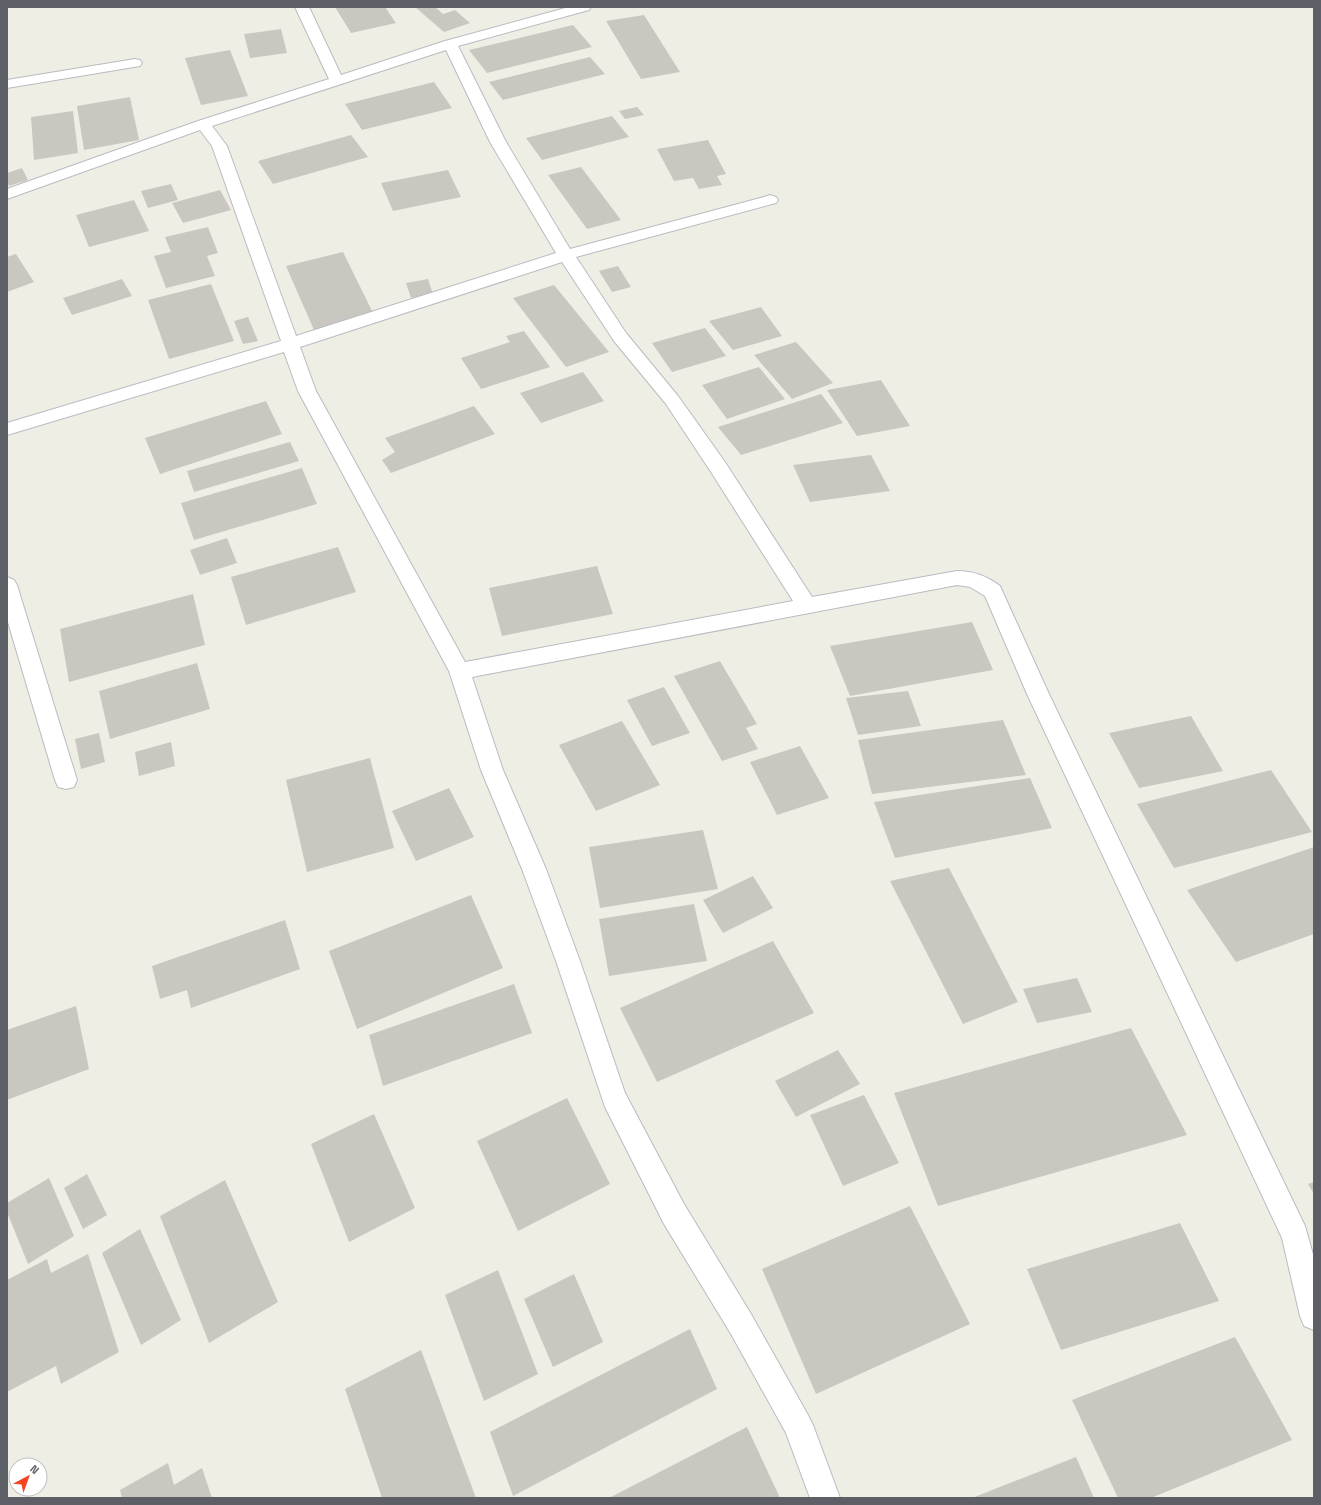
<svg xmlns="http://www.w3.org/2000/svg" width="1321" height="1505" font-family="'Space Grotesk',sans-serif">
<style>
.building{fill:#cac7c1}
.lines{fill:none;stroke-linecap:round;stroke-linejoin:round}
.minor-casing{stroke:#b9bbc1;stroke-width:2}
.minor{fill:#fff;fill-rule:evenodd}
</style>
<rect width="100%" height="100%" fill="#efeee4"/>
<path class="building" d="M 335,7 L 385,7 L 396,23 L 351,33 Z
M 415,7 L 435,7 L 443,14 L 455,10 L 470,23 L 444,32 Z
M 644,15 L 680,72 L 641,79 L 606,21 Z
M 573,25 L 592,47 L 487,73 L 469,50 Z
M 281,29 L 287,53 L 250,58 L 244,34 Z
M 230,50 L 248,96 L 201,105 L 185,58 Z
M 590,57 L 605,74 L 503,100 L 489,82 Z
M 434,82 L 452,108 L 362,130 L 345,104 Z
M 130,97 L 139,140 L 84,150 L 77,106 Z
M 637,107 L 644,115 L 625,119 L 619,111 Z
M 73,111 L 78,153 L 34,160 L 31,117 Z
M 612,116 L 629,137 L 542,160 L 526,138 Z
M 351,135 L 368,157 L 273,184 L 258,161 Z
M 708,140 L 726,174 L 717,176 L 722,185 L 699,189 L 693,178 L 674,181 L 657,149 Z
M 581,167 L 621,220 L 587,229 L 548,175 Z
M 22,168 L 28,180 L 9,186 L 7,181 L 7,173 Z
M 448,170 L 461,197 L 393,211 L 381,183 Z
M 171,184 L 178,200 L 148,208 L 141,191 Z
M 220,190 L 231,210 L 183,223 L 172,203 Z
M 134,200 L 149,231 L 89,247 L 76,215 Z
M 208,227 L 218,253 L 207,256 L 215,276 L 166,288 L 154,256 L 171,252 L 165,237 Z
M 343,252 L 374,315 L 314,330 L 286,266 Z
M 16,254 L 34,282 L 7,292 L 7,257 Z
M 618,266 L 631,287 L 612,292 L 599,271 Z
M 122,279 L 132,296 L 72,315 L 63,298 Z
M 428,279 L 433,294 L 411,298 L 406,283 Z
M 211,284 L 234,341 L 169,359 L 148,300 Z
M 554,285 L 609,352 L 566,367 L 513,298 Z
M 761,307 L 782,336 L 733,350 L 709,321 Z
M 248,317 L 258,341 L 243,344 L 234,321 Z
M 705,328 L 726,356 L 672,372 L 652,343 Z
M 524,331 L 550,367 L 481,389 L 461,358 L 510,342 L 506,336 Z
M 796,342 L 833,383 L 792,399 L 754,355 Z
M 759,367 L 785,399 L 727,419 L 702,385 Z
M 583,372 L 604,401 L 541,423 L 520,393 Z
M 881,380 L 910,426 L 857,436 L 827,390 Z
M 821,394 L 843,423 L 741,455 L 718,427 Z
M 266,401 L 282,434 L 160,474 L 145,438 Z
M 474,406 L 495,434 L 391,473 L 382,460 L 395,452 L 385,438 Z
M 290,442 L 299,461 L 194,492 L 187,471 Z
M 871,455 L 890,491 L 810,502 L 793,465 Z
M 302,468 L 317,504 L 194,540 L 181,503 Z
M 227,538 L 237,563 L 200,575 L 190,550 Z
M 338,547 L 356,592 L 246,625 L 231,577 Z
M 597,566 L 613,614 L 502,636 L 489,588 Z
M 193,594 L 205,645 L 69,682 L 60,629 Z
M 972,622 L 993,670 L 850,696 L 830,646 Z
M 720,661 L 757,724 L 746,728 L 758,749 L 722,761 L 674,676 Z
M 197,663 L 210,709 L 110,739 L 99,691 Z
M 664,687 L 690,733 L 652,746 L 627,700 Z
M 908,691 L 921,726 L 858,735 L 846,698 Z
M 1191,716 L 1223,771 L 1139,788 L 1109,733 Z
M 1003,720 L 1026,775 L 872,794 L 858,740 Z
M 622,721 L 660,785 L 596,811 L 559,745 Z
M 99,733 L 105,762 L 81,769 L 75,739 Z
M 171,742 L 175,766 L 139,776 L 135,752 Z
M 800,746 L 829,798 L 777,815 L 750,762 Z
M 370,758 L 394,848 L 307,872 L 286,780 Z
M 1271,770 L 1312,832 L 1174,868 L 1137,804 Z
M 1030,778 L 1052,828 L 895,858 L 874,802 Z
M 449,788 L 474,837 L 416,861 L 392,811 Z
M 703,830 L 718,889 L 600,908 L 589,847 Z
M 1314,847 L 1314,934 L 1236,962 L 1187,890 Z
M 949,868 L 1018,1002 L 963,1024 L 890,881 Z
M 753,876 L 773,908 L 723,933 L 703,900 Z
M 471,895 L 503,968 L 357,1029 L 329,951 Z
M 694,904 L 707,961 L 609,976 L 599,919 Z
M 285,920 L 300,969 L 191,1008 L 187,990 L 160,999 L 152,966 Z
M 773,941 L 814,1013 L 657,1082 L 620,1008 Z
M 1077,978 L 1092,1012 L 1037,1023 L 1023,989 Z
M 514,984 L 532,1033 L 383,1086 L 369,1035 Z
M 76,1006 L 89,1069 L 7,1100 L 7,1030 Z
M 1131,1028 L 1187,1135 L 938,1206 L 894,1093 Z
M 838,1050 L 860,1084 L 796,1117 L 775,1081 Z
M 864,1095 L 899,1163 L 843,1186 L 810,1115 Z
M 567,1098 L 610,1184 L 518,1231 L 477,1141 Z
M 374,1114 L 415,1208 L 349,1242 L 311,1144 Z
M 87,1174 L 107,1215 L 83,1229 L 64,1188 Z
M 49,1178 L 74,1236 L 28,1264 L 7,1212 L 7,1203 Z
M 225,1180 L 278,1302 L 209,1343 L 160,1216 Z
M 1314,1182 L 1314,1194 L 1308,1184 Z
M 910,1206 L 970,1324 L 816,1394 L 762,1269 Z
M 1180,1223 L 1219,1301 L 1061,1350 L 1027,1269 Z
M 140,1229 L 181,1320 L 141,1345 L 102,1253 Z
M 88,1254 L 119,1352 L 61,1384 L 56,1366 L 7,1392 L 7,1280 L 47,1259 L 51,1273 Z
M 498,1270 L 538,1374 L 484,1401 L 445,1295 Z
M 574,1274 L 603,1342 L 553,1367 L 524,1299 Z
M 690,1329 L 717,1389 L 513,1496 L 490,1432 Z
M 1235,1337 L 1292,1440 L 1151,1498 L 1118,1498 L 1072,1400 Z
M 421,1350 L 476,1498 L 382,1498 L 345,1389 Z
M 747,1427 L 780,1498 L 609,1498 Z
M 1076,1457 L 1094,1498 L 972,1498 Z
M 168,1463 L 174,1485 L 202,1468 L 212,1498 L 122,1498 L 120,1490 Z"/>
<g class="lines">
<defs>
<path id="minor" d="M 295,7 L 309,7 L 341,75 L 445,41 L 569,7 L 591,7 L 589,10 L 458,46 L 506,142 L 570,249 L 764,197 L 770,195 L 776,197 L 778,200 L 776,203 L 576,257 L 626,333 L 678,396 L 725,462 L 812,597 L 957,571 C 973,571 987,576 1000,586 L 1049,694 L 1305,1226 L 1314,1258 L 1314,1330 L 1304,1326 L 1300,1316 L 1282,1238 L 1027,694 L 985,596 L 970,587 L 957,585 L 472,677 L 503,770 L 546,869 L 580,961 L 625,1093 L 684,1204 L 751,1314 L 808,1415 L 813,1425 L 840,1498 L 810,1498 L 786,1433 L 731,1334 L 664,1224 L 605,1107 L 556,961 L 522,869 L 481,770 L 449,671 L 298,391 L 284,352 L 7,435 L 7,423 L 281,341 L 212,146 L 200,130 L 7,199 L 7,189 L 198,121 L 329,79 ZM 446,50 L 490,142 L 556,253 L 296,336 L 227,146 L 212,126 ZM 562,262 L 614,341 L 666,404 L 711,472 L 793,601 L 465,662 L 316,391 L 300,347 Z
M 135,59 L 140,60 L 142,63 L 140,66 L 7,88 L 7,80 Z
M 7,577 L 14,580 L 17,585 L 77,780 L 74,787 L 66,789 L 58,787 L 55,780 L 7,619 Z"/>
</defs>
<use href="#minor" class="minor-casing"/>
<use href="#minor" class="minor"/>
</g>
<rect width="1321" height="1505" fill="none" stroke="#5c5f65" stroke-width="16"/>
<g transform="translate(28 1477) rotate(41)"><circle r="19" fill="#ffffff" stroke="#bebfc1"/>
<path d="M0-3L7 15L0 10L-7 15Z" fill="#f44525"/>
<text y="-6" font-size="11" font-weight="bold" text-anchor="middle" fill="#5c5f65">N</text>
</g>
</svg>
